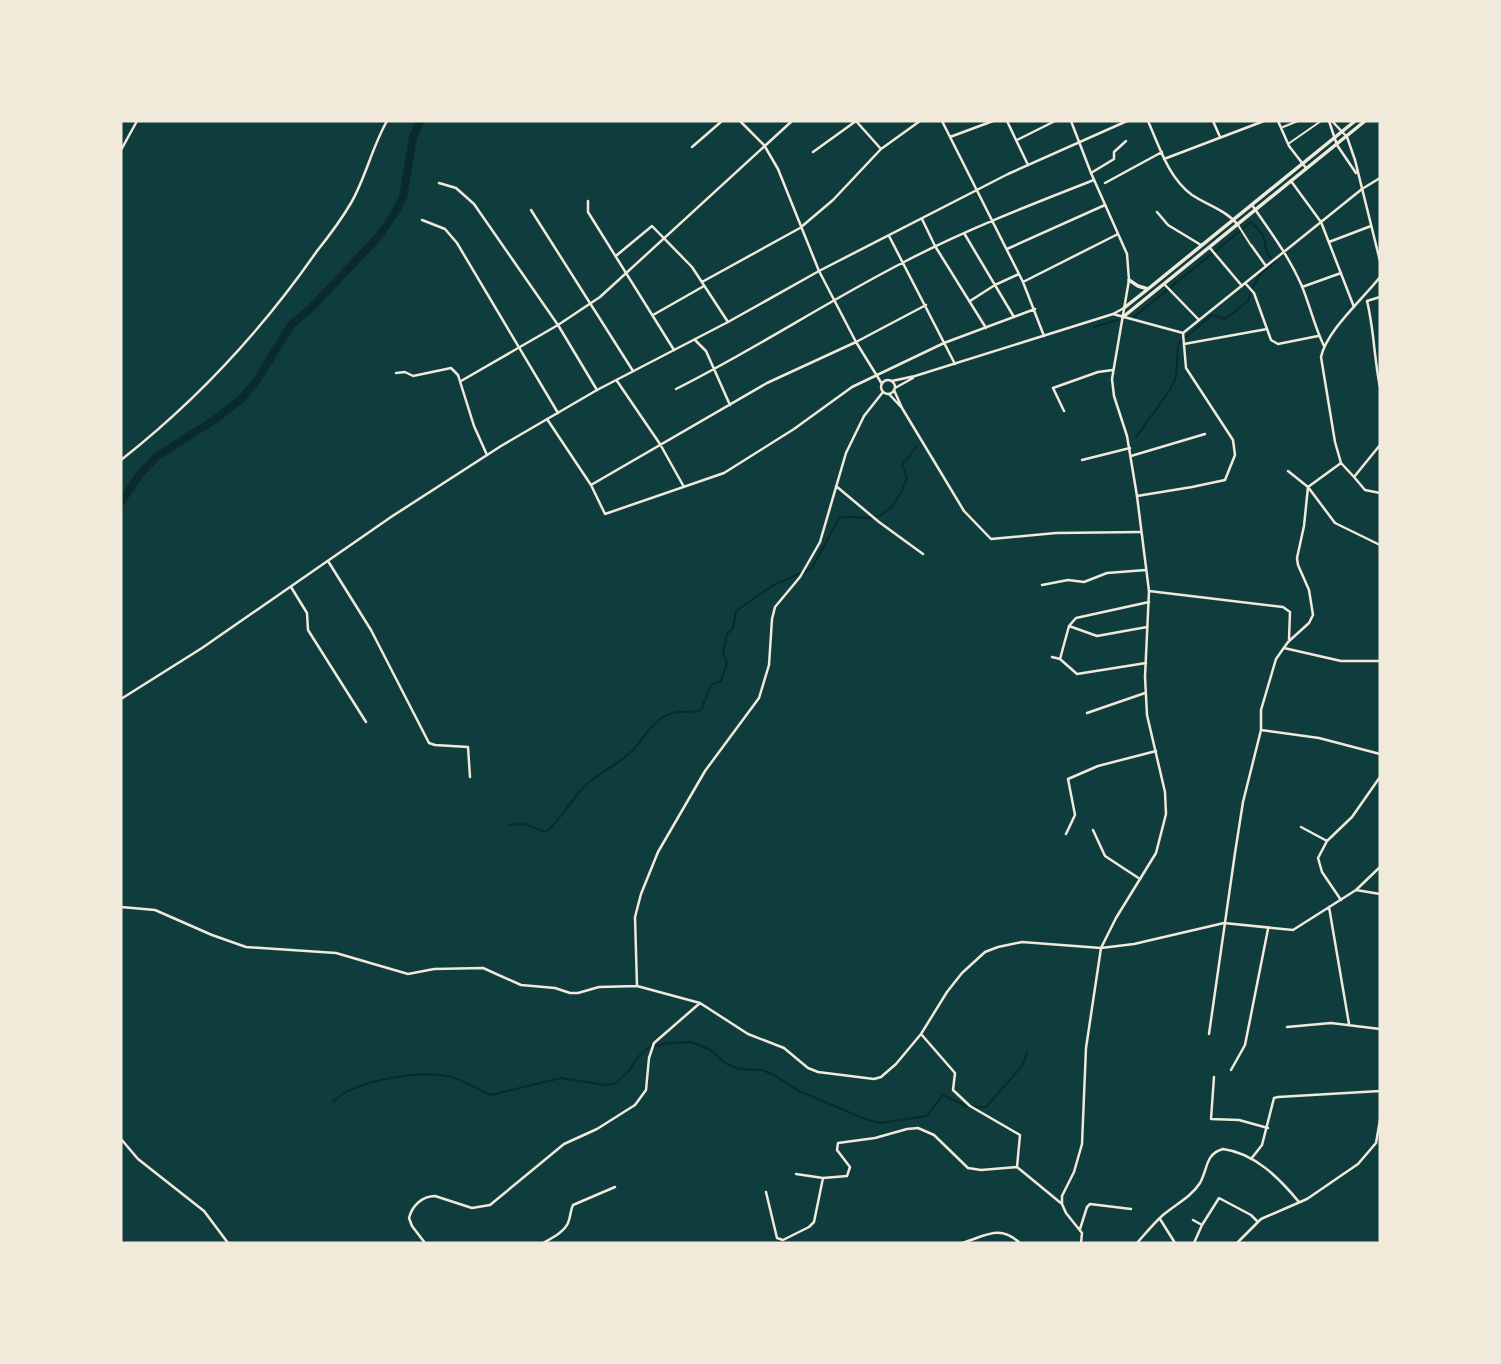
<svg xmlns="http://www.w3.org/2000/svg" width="1501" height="1364" font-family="'Alegreya Sans',sans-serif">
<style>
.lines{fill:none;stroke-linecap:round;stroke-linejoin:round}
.stream{stroke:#0a2a2b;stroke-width:2}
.river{stroke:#0a2a2b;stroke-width:8}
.pedestrian{stroke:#f1e9da;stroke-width:2}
.minor{stroke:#f1e9da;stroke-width:2.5}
.tertiary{stroke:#f1e9da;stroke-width:2.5}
.secondary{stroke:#f1e9da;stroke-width:3.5}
</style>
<rect width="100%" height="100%" fill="#0f3d3e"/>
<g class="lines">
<path class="stream" d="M 1252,288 L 1261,273 L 1275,262
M 1134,317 L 1251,222 L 1263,235 L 1267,253 L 1271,258
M 1094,327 L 1118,320
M 1136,437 L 1170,390 L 1176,377 L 1178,344 L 1212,315 L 1225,319 L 1248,301 L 1250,294
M 806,571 L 812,568 L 839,518 C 849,515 857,518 867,518 C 888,519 901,496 907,478 L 902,465 L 917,446
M 509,825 L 524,824 L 546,832 C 562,818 570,801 584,787 C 598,772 617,766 632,751 C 643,740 651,723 665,716 C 676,709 690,714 701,710 L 711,685 L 721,681 L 727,663 L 723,653 L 727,634 L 733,628 L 736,611 L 772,586 L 801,573
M 333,1102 C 351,1081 414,1072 441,1075 C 460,1077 474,1088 491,1095 L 561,1078 L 605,1085 L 615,1084 L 628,1072 L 639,1056 L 648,1048 L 668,1043 L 691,1042 L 711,1050 L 725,1063 L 739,1069 L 762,1070 L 774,1075 L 797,1090 L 865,1119 L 880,1123 L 927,1116 L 943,1095 L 968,1107
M 974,1107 L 986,1107 L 1023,1065 L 1027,1052"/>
<path class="river" d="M 121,502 L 140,474 L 156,457 L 217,418 L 241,399 L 257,380 L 291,325 L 313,306 L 379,236 L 396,211 L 403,198 L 413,137 L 420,121"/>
<path class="pedestrian" d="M 1283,127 L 1298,121
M 1288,144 L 1321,121
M 1238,225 L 1250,244"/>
<path class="minor" d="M 740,121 L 764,145 L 778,169 L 819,271 L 856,342 L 882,384
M 856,121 L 881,149
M 942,121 L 1023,282 L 1044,336
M 1007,121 L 1028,165
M 1148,121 C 1160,148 1168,177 1192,195 C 1207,205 1226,210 1238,225
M 1213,121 L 1220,137
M 1278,121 L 1289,146 L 1306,168
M 950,137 L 993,121
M 1017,140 L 1055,121
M 692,147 L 722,121
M 121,150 L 137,121
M 813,152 L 856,121
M 1164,159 L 1264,121
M 1091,173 L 1114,159 L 1114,152 L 1126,141
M 1291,181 L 1321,222 L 1354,307
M 439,183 L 456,188 L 474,204 L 558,325 L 597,390
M 1105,183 L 1162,152
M 588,201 L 588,212 L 674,350
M 1252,205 C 1270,231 1288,255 1301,284 C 1310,305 1314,326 1324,346
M 531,210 L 633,371
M 1157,212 L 1168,225 L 1201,245
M 922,219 L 935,246 L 986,328
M 422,220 L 445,229 L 457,243 L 558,413
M 964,233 L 1014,317
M 889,236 L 955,364
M 1329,242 L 1371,226
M 1251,245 L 1266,266
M 1210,248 L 1242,286
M 1007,249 L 1105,205
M 617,255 L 652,226 L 692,267 L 728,322
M 702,282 L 800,228 L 833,200 L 881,149 L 920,121
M 1023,282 L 1118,234
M 1245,283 L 1254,293 L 1271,340 L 1278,344 L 1318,336
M 1165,285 L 1199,320
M 1302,287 L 1341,273
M 970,301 L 995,285 L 1019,274
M 1367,301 C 1374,329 1374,358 1380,387
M 1367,301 L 1380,297
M 1113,314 L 1183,333 L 1186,368 L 1233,440 L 1235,455 L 1225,480 L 1192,487 L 1137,496
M 653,315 L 704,286
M 1183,333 L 1362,189
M 695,340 L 706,351 L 730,405
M 1184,344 L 1267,329
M 396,373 L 405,372 L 413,376 L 451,368 L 458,375 L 474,426 L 487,455
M881 387a7 7 0 1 1 14 0a7 7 0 1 1-14 0Z
M 617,381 L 660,444 L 684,487
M 892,381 L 915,376 L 1113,314 L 1124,308
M 895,388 L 913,378
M 676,389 C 754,350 826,302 904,262 C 965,230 1030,205 1094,180
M 894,390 L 902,408 L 964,511 L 991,539 L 1056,533 L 1141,532
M 889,394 L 902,408
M 1064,411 L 1053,388 L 1098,372 L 1113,370
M 547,419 L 591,485 L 605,514 L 724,473 L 794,429 L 852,387 L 944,343 L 1035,309
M 1380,445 L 1354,477 L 1341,463 L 1308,487 L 1335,523 L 1380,545
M 1131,456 L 1205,434
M 121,460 C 196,401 262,330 317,251 C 329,236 341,220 351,203 C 366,177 372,147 387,121
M 1082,460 L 1130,448
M 1341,463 L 1335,442 L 1321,357 C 1327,330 1363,299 1380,277
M 1354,477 L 1365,490 L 1380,493
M 591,485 L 767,383 L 856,342 L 926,305
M 836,486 L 879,522 L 923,554
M 328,561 L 371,630 L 429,743 L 435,745 L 468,747 L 470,777
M 1042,585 L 1068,580 L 1084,582 L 1107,573 L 1146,570
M 291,587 L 307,613 L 308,630 L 366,722
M 1149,591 L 1283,607 L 1290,612 L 1289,639
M 1069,626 L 1097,636 L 1147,627
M 1284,648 L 1341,661 L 1380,661
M 1052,657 L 1060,659 L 1077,674 L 1146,663
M 1060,659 L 1069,626 L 1076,618 L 1149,602
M 1087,713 L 1145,693
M 1261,730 L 1319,738 L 1380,754
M 1301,827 L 1327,841
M 1093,830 L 1105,856 L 1140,879
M 1066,834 L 1075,815 L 1068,779 L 1098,766 L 1156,751
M 1356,890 L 1380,894
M 1341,900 L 1322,872 L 1318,858 L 1327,841 L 1352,817 L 1380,777
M 121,907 L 155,910 L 212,935 L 246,947 L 336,953 L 408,974 L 434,969 L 483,968 L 521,985 L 555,988 L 570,993 L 578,993 L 599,987 L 637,986 L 700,1003 L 748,1034 L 784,1048 L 808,1068 L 818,1072 L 874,1079 L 881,1077 L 896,1064 L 921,1034 L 947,992 L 962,973 L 985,952 L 998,947 L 1022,942 L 1101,948 L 1134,944 L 1224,923 L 1293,930 L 1356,890 L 1380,867
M 1329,907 L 1349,1024
M 637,986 L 635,917 L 641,894 L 658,852 L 705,771 L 759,698 L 769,665 L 772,619 L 775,607 L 800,577 L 820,542 L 846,453 L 864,416 L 883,392
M 1287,1027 L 1331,1023 L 1380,1029
M 921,1034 L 955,1073 L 953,1090 L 970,1106 L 1020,1135 L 1017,1167 L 1062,1204
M 1209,1034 L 1235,853 L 1243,802 L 1261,730 L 1261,710 L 1276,659 L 1288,642 L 1309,623 L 1313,615 L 1309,590 L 1298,565 L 1297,558 L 1304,526 L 1308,487 L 1288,471
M 1231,1070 L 1245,1045 L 1268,929
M 1214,1077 L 1211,1119 L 1239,1120 L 1268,1128
M 121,1139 L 138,1159 L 204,1211 L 228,1243
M 1251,1159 L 1262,1145 L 1274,1098 L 1278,1097 L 1380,1091
M 796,1174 L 823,1178 L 847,1176 L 850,1167 L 837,1150 L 838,1143 L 875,1138 L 907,1129 L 918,1128 L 934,1135 L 968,1168 L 981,1170 L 1017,1167
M 766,1192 L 777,1238 L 783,1240 L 809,1227 L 814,1222 L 823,1178
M 1160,1219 L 1175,1243
M 1193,1220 L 1202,1225 L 1194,1243
M 1202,1225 L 1219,1198 L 1251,1215 L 1258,1222
M 1080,1229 L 1087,1207 L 1090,1204 L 1131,1209
M 425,1243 L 412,1226 L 409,1218 C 412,1206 422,1196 435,1196 L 472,1208 L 490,1205 L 564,1144 L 597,1129 L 635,1105 L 646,1090 L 649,1058 L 654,1043 L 700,1003
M 543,1243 C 552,1238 564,1232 568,1223 C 571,1216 570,1211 573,1205 L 615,1187
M 962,1243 C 986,1236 999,1224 1020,1243
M 1081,1243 L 1082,1233 L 1066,1213 L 1062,1204 L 1062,1196 L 1074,1172 L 1082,1144 L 1086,1048 L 1101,948
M 1137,1243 C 1145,1234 1154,1223 1163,1215 C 1176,1204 1191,1197 1200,1183 C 1208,1169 1205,1154 1223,1149 C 1255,1153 1280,1179 1299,1202
M 1237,1243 L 1261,1219 L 1307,1199 L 1358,1164 L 1376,1143 L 1380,1120"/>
<path class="tertiary" d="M 1071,121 L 1091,173 L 1127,254 L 1129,280 L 1112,379 L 1114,396 L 1127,436 L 1137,496 L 1149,591 L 1145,677 L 1147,715 L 1165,792 L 1166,814 L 1156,853 L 1116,918 L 1101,948
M 1329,121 L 1337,145 L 1356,173
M 1332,121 L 1347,137 L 1355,160 L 1380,261
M 1362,189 L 1380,178
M 461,381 L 558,325 L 600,297 L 792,121
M 121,699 L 202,648 L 391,517 L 501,446 L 597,390 L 728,322 L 819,271 L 1008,174 L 1127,121"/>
<path class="secondary" d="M 1129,280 L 1138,286 L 1148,289 L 1355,121
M 1124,308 L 1148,289
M 1123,317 L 1365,121"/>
</g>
<rect width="1501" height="1364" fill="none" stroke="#f1e9da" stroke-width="245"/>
</svg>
